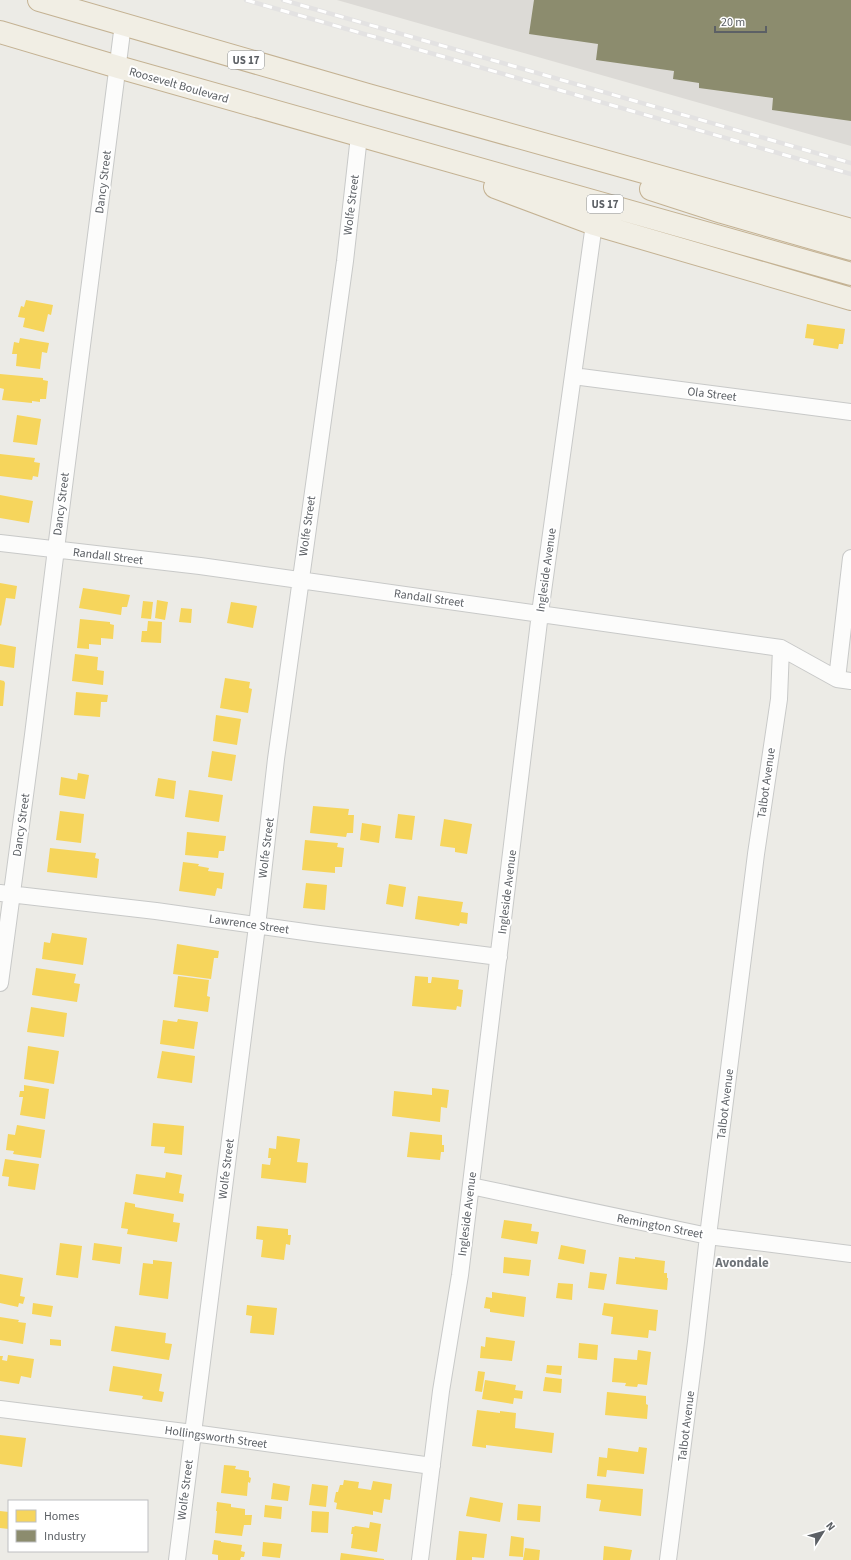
<svg xmlns="http://www.w3.org/2000/svg" width="851" height="1560" font-family="'Source Sans 3',sans-serif">
<style>
.industrial{fill:#dcdad6}
.homes{fill:#f6d55c}
.industry{fill:#8c8c6e}
.lines{fill:none;stroke-linecap:round;stroke-linejoin:round}
.minor-casing{stroke:#c8c9c8;stroke-width:18}
.trunk-casing{stroke:#c4b293;stroke-width:24}
.minor{stroke:#fcfcfb;stroke-width:16}
.trunk{stroke:#f1eee4;stroke-width:22}
.rail-casing{stroke:#e3e2e2;stroke-width:4.5}
.rail{stroke:#fff;stroke-width:3;stroke-dasharray:9;stroke-linecap:butt}
.labels{text-anchor:middle;stroke-width:4;stroke-linejoin:round;paint-order:stroke}
.shield{fill:#fff;stroke:#8d9093;stroke-width:1}
.shield-label{font-size:11px;font-weight:bold;fill:#5c6065}
.street-label{font-size:12px;fill:#5c6065;stroke:#fff}
.neighbourhood-label{font-size:13px;font-weight:bold;fill:#6d7277;stroke:#fff}
</style>
<rect width="100%" height="100%" fill="#ecebe6"/>
<path class="industrial" d="M 337,0 L 851,0 L 851,146 Z"/>
<path class="homes" d="M 26,300 L 53,305 L 51,315 L 48,314 L 44,332 L 23,327 L 25,318 L 18,317 L 21,306 L 24,307 Z
M 807,324 L 845,329 L 843,344 L 839,344 L 838,349 L 813,345 L 814,339 L 805,338 Z
M 20,338 L 49,343 L 47,353 L 42,352 L 40,369 L 16,366 L 17,354 L 12,354 L 14,342 L 19,343 Z
M 0,374 L 43,378 L 43,380 L 48,381 L 46,399 L 40,399 L 40,402 L 32,401 L 32,403 L 2,400 L 4,389 L 0,388 Z
M 17,415 L 41,419 L 37,445 L 13,442 Z
M 0,454 L 35,458 L 34,462 L 40,463 L 38,477 L 33,476 L 32,480 L 0,476 Z
M 0,495 L 33,501 L 29,523 L 0,518 Z
M 0,583 L 17,586 L 15,599 L 6,598 L 1,626 L 0,625 Z
M 83,588 L 130,595 L 127,607 L 122,607 L 121,615 L 79,608 Z
M 157,600 L 168,602 L 165,620 L 155,618 Z
M 143,601 L 153,602 L 151,619 L 141,618 Z
M 231,602 L 257,606 L 253,628 L 227,623 Z
M 181,608 L 192,609 L 191,623 L 179,622 Z
M 80,619 L 110,622 L 110,624 L 114,625 L 113,639 L 101,638 L 101,645 L 89,644 L 89,649 L 77,648 Z
M 148,621 L 162,622 L 161,643 L 141,642 L 142,631 L 147,631 Z
M 0,644 L 16,647 L 14,668 L 0,666 Z
M 75,654 L 98,657 L 97,670 L 104,671 L 103,685 L 72,681 Z
M 225,678 L 250,682 L 249,688 L 252,689 L 248,713 L 220,708 Z
M 0,680 L 4,681 L 5,683 L 3,706 L 0,706 Z
M 76,692 L 108,695 L 107,702 L 101,702 L 100,717 L 74,715 Z
M 216,715 L 241,719 L 237,745 L 213,741 Z
M 212,751 L 236,755 L 232,781 L 208,777 Z
M 78,773 L 89,775 L 85,799 L 59,795 L 61,777 L 77,780 Z
M 158,778 L 176,781 L 174,799 L 155,796 Z
M 189,790 L 223,795 L 219,822 L 185,817 Z
M 313,806 L 349,809 L 348,815 L 354,815 L 353,833 L 347,833 L 346,837 L 310,833 Z
M 60,811 L 84,814 L 81,843 L 56,840 Z
M 398,814 L 415,816 L 412,840 L 395,838 Z
M 444,819 L 472,824 L 467,854 L 455,852 L 455,848 L 440,846 Z
M 362,823 L 381,826 L 379,843 L 360,840 Z
M 187,832 L 226,836 L 224,851 L 219,851 L 218,858 L 185,855 Z
M 305,840 L 338,843 L 337,847 L 344,848 L 342,867 L 335,867 L 335,873 L 302,870 Z
M 50,848 L 96,853 L 95,858 L 99,859 L 97,878 L 47,872 Z
M 183,862 L 199,864 L 198,866 L 209,868 L 208,871 L 224,873 L 222,889 L 217,888 L 215,896 L 179,891 Z
M 306,883 L 327,885 L 325,910 L 303,908 Z
M 389,884 L 406,887 L 403,907 L 386,904 Z
M 418,896 L 463,902 L 461,912 L 468,913 L 467,924 L 460,923 L 459,926 L 415,919 Z
M 52,933 L 87,938 L 83,965 L 42,959 L 44,942 L 50,943 Z
M 177,944 L 219,951 L 218,958 L 214,958 L 211,979 L 173,974 Z
M 36,968 L 76,974 L 74,983 L 80,984 L 77,1002 L 32,995 Z
M 178,976 L 209,980 L 207,996 L 210,997 L 208,1012 L 174,1007 Z
M 415,976 L 428,977 L 428,983 L 431,983 L 432,977 L 459,980 L 458,989 L 463,990 L 461,1007 L 457,1006 L 456,1010 L 412,1006 Z
M 31,1007 L 67,1013 L 64,1037 L 27,1032 Z
M 178,1019 L 198,1022 L 194,1049 L 160,1044 L 163,1020 L 177,1022 Z
M 28,1046 L 59,1051 L 54,1084 L 24,1079 Z
M 162,1051 L 195,1056 L 192,1083 L 157,1078 Z
M 24,1085 L 49,1089 L 45,1119 L 20,1115 L 23,1097 L 19,1097 L 20,1091 L 24,1091 Z
M 432,1088 L 449,1090 L 447,1108 L 441,1107 L 440,1122 L 392,1116 L 394,1091 L 432,1095 Z
M 153,1123 L 184,1126 L 182,1155 L 164,1153 L 165,1147 L 151,1146 Z
M 17,1125 L 45,1130 L 41,1158 L 13,1154 L 14,1151 L 6,1150 L 8,1134 L 15,1135 Z
M 410,1132 L 442,1135 L 442,1145 L 444,1145 L 444,1152 L 441,1152 L 440,1160 L 407,1157 Z
M 277,1136 L 300,1139 L 297,1162 L 308,1163 L 306,1183 L 261,1178 L 262,1164 L 270,1165 L 271,1158 L 268,1158 L 269,1148 L 276,1149 Z
M 5,1159 L 39,1164 L 35,1190 L 8,1186 L 9,1177 L 2,1176 Z
M 166,1172 L 182,1175 L 179,1193 L 184,1194 L 183,1202 L 133,1194 L 136,1174 L 165,1178 Z
M 125,1202 L 135,1204 L 135,1207 L 174,1214 L 173,1222 L 180,1223 L 177,1242 L 127,1234 L 128,1229 L 121,1228 Z
M 504,1220 L 532,1224 L 531,1231 L 539,1232 L 537,1244 L 501,1238 Z
M 257,1226 L 288,1229 L 288,1235 L 291,1235 L 290,1245 L 286,1244 L 284,1260 L 261,1257 L 263,1240 L 256,1239 Z
M 60,1243 L 82,1246 L 78,1278 L 56,1275 Z
M 94,1243 L 122,1247 L 120,1264 L 92,1260 Z
M 561,1245 L 586,1250 L 584,1264 L 558,1259 Z
M 504,1257 L 531,1260 L 529,1276 L 503,1273 Z
M 619,1257 L 635,1259 L 635,1257 L 665,1261 L 664,1273 L 667,1273 L 667,1278 L 668,1278 L 667,1290 L 616,1284 Z
M 153,1260 L 172,1262 L 168,1299 L 139,1295 L 143,1263 L 153,1264 Z
M 590,1272 L 607,1274 L 604,1290 L 588,1288 Z
M 0,1274 L 23,1278 L 20,1296 L 25,1297 L 23,1304 L 19,1303 L 18,1307 L 0,1303 Z
M 558,1283 L 573,1284 L 572,1300 L 556,1298 Z
M 492,1292 L 526,1297 L 524,1317 L 490,1312 L 490,1309 L 484,1308 L 486,1297 L 492,1298 Z
M 33,1303 L 53,1306 L 51,1317 L 32,1314 Z
M 604,1303 L 658,1310 L 656,1331 L 649,1330 L 648,1338 L 611,1334 L 613,1317 L 602,1315 Z
M 247,1305 L 277,1308 L 274,1335 L 250,1333 L 252,1316 L 246,1315 Z
M 0,1317 L 19,1320 L 18,1322 L 26,1323 L 23,1344 L 0,1340 Z
M 115,1326 L 166,1333 L 165,1343 L 172,1344 L 169,1360 L 111,1351 Z
M 486,1337 L 515,1341 L 512,1361 L 480,1358 L 481,1346 L 485,1347 Z
M 50,1339 L 61,1340 L 61,1346 L 50,1345 Z
M 579,1343 L 598,1345 L 597,1360 L 578,1358 Z
M 638,1350 L 651,1352 L 647,1385 L 638,1384 L 637,1387 L 625,1386 L 626,1383 L 612,1382 L 614,1358 L 637,1360 Z
M 8,1355 L 34,1359 L 31,1378 L 21,1376 L 19,1384 L 0,1381 L 0,1356 L 3,1356 L 2,1360 L 7,1361 Z
M 547,1365 L 562,1366 L 561,1375 L 546,1373 Z
M 113,1366 L 162,1374 L 159,1391 L 164,1392 L 162,1402 L 142,1399 L 143,1396 L 109,1391 Z
M 478,1371 L 485,1372 L 482,1392 L 475,1391 Z
M 545,1377 L 562,1379 L 561,1393 L 543,1391 Z
M 485,1380 L 516,1385 L 515,1390 L 523,1391 L 522,1399 L 514,1398 L 513,1404 L 482,1399 Z
M 607,1392 L 646,1396 L 646,1404 L 648,1405 L 647,1419 L 605,1415 Z
M 477,1410 L 500,1413 L 500,1411 L 516,1413 L 515,1428 L 554,1433 L 552,1453 L 486,1445 L 486,1448 L 472,1446 Z
M 0,1435 L 26,1438 L 22,1467 L 0,1464 Z
M 639,1447 L 647,1448 L 644,1474 L 607,1470 L 606,1477 L 597,1476 L 599,1457 L 607,1458 L 608,1448 L 638,1452 Z
M 224,1465 L 236,1466 L 235,1469 L 249,1471 L 249,1477 L 251,1478 L 250,1483 L 248,1482 L 247,1496 L 221,1493 Z
M 344,1480 L 359,1482 L 358,1488 L 371,1490 L 373,1481 L 392,1484 L 390,1500 L 384,1499 L 382,1513 L 373,1511 L 373,1515 L 336,1509 L 337,1503 L 334,1502 L 336,1492 L 338,1492 L 340,1485 L 343,1485 Z
M 273,1483 L 290,1486 L 288,1501 L 271,1499 Z
M 312,1484 L 328,1486 L 326,1507 L 309,1505 Z
M 587,1484 L 643,1489 L 641,1516 L 599,1511 L 601,1500 L 586,1498 Z
M 470,1497 L 503,1503 L 500,1522 L 466,1516 Z
M 217,1502 L 231,1504 L 231,1507 L 245,1509 L 245,1515 L 252,1515 L 251,1525 L 244,1525 L 242,1536 L 215,1533 L 217,1511 L 216,1511 Z
M 518,1504 L 541,1506 L 540,1522 L 517,1520 Z
M 265,1505 L 282,1507 L 281,1519 L 264,1517 Z
M 0,1511 L 9,1512 L 9,1529 L 0,1528 Z
M 312,1511 L 329,1512 L 328,1533 L 311,1532 Z
M 370,1522 L 381,1524 L 377,1552 L 351,1548 L 353,1534 L 351,1534 L 352,1527 L 354,1527 L 355,1526 L 369,1528 Z
M 459,1531 L 487,1534 L 484,1558 L 472,1557 L 472,1560 L 456,1560 Z
M 511,1536 L 524,1538 L 523,1557 L 509,1556 Z
M 214,1540 L 221,1541 L 221,1542 L 242,1545 L 241,1551 L 245,1552 L 244,1557 L 241,1557 L 240,1560 L 218,1560 L 218,1555 L 212,1554 Z
M 263,1542 L 282,1544 L 280,1558 L 262,1556 Z
M 604,1546 L 632,1550 L 630,1560 L 603,1560 Z
M 525,1548 L 540,1550 L 539,1560 L 523,1560 Z
M 341,1553 L 384,1559 L 384,1560 L 340,1560 Z"/>
<path class="industry" d="M 534,0 L 851,0 L 851,121 L 772,110 L 773,98 L 699,88 L 699,83 L 673,79 L 674,71 L 596,60 L 598,44 L 529,34 Z"/>
<g class="lines">
<defs>
<path id="minor" d="M 573,376 L 851,412
M 0,543 L 200,566 L 781,648 L 837,679 L 851,681
M 837,679 L 851,558
M 0,893 L 156,911 L 319,934 L 499,957
M 0,983 L 33,735 L 56,549 L 123,24
M 471,1186 L 708,1236 L 851,1254
M 0,1409 L 193,1433 L 432,1466
M 177,1560 L 257,926 L 276,759 L 345,261 L 359,136
M 420,1560 L 441,1391 L 460,1275 L 540,613 L 594,224
M 668,1560 L 696,1342 L 708,1236 L 756,854 L 779,699 L 781,648"/>
<path id="trunk" d="M 39,0 L 368,95 L 851,230
M 0,32 L 118,67 L 851,274
M 495,187 L 594,224 L 851,299
M 651,189 L 722,212 L 851,249"/>
</defs>
<use href="#minor" class="minor-casing"/>
<use href="#trunk" class="trunk-casing"/>
<use href="#minor" class="minor"/>
<use href="#trunk" class="trunk"/>
<defs>
<path id="rail" d="M 246,0 L 851,174
M 283,0 L 851,163"/>
</defs>
<use href="#rail" class="rail-casing"/>
<use href="#rail" class="rail"/>
</g>
<g class="labels">
<g class="shield">
<rect x="228" y="51" width="36" height="18" rx="3"/>
<rect x="587" y="195" width="36" height="18" rx="3"/>
</g>
<g class="shield-label">
<text x="246" y="64">US 17</text>
<text x="605" y="208">US 17</text>
</g>
<g class="street-label">
<text transform="translate(179 85) rotate(16)" y="4">Roosevelt Boulevard</text>
<text transform="translate(103 182) rotate(-83)" y="4">Dancy Street</text>
<text transform="translate(351 205) rotate(-83)" y="4">Wolfe Street</text>
<text transform="translate(712 394) rotate(7)" y="4">Ola Street</text>
<text transform="translate(61 504) rotate(-83)" y="4">Dancy Street</text>
<text transform="translate(307 526) rotate(-82)" y="4">Wolfe Street</text>
<text transform="translate(108 556) rotate(7)" y="4">Randall Street</text>
<text transform="translate(546 570) rotate(-82)" y="4">Ingleside Avenue</text>
<text transform="translate(429 598) rotate(8)" y="4">Randall Street</text>
<text transform="translate(766 783) rotate(-82)" y="4">Talbot Avenue</text>
<text transform="translate(21 825) rotate(-82)" y="4">Dancy Street</text>
<text transform="translate(266 848) rotate(-83)" y="4">Wolfe Street</text>
<text transform="translate(507 892) rotate(-83)" y="4">Ingleside Avenue</text>
<text transform="translate(249 924) rotate(8)" y="4">Lawrence Street</text>
<text transform="translate(725 1104) rotate(-83)" y="4">Talbot Avenue</text>
<text transform="translate(226 1169) rotate(-83)" y="4">Wolfe Street</text>
<text transform="translate(467 1214) rotate(-83)" y="4">Ingleside Avenue</text>
<text transform="translate(660 1226) rotate(11)" y="4">Remington Street</text>
<text transform="translate(686 1426) rotate(-83)" y="4">Talbot Avenue</text>
<text transform="translate(216 1437) rotate(8)" y="4">Hollingsworth Street</text>
<text transform="translate(185 1490) rotate(-83)" y="4">Wolfe Street</text>
</g>
<g class="neighbourhood-label">
<text x="742" y="1267">Avondale</text>
</g>
</g>
<rect x="8" y="1500" width="140" height="52" fill="#ffffff" stroke="#bebfc1"/>
<rect x="16" y="1510" width="20" height="12" fill="#f6d55c" stroke="#bebfc1"/>
<text x="44" y="1520" font-size="12" fill="#5c6065">Homes</text>
<rect x="16" y="1530" width="20" height="12" fill="#8c8c6e" stroke="#bebfc1"/>
<text x="44" y="1540" font-size="12" fill="#5c6065">Industry</text>
<g transform="translate(823 1532) rotate(53)" stroke="#ffffff" stroke-width="3" paint-order="stroke">
<path d="M0-3L7 15L0 10L-7 15Z" fill="#5c6065"/>
<text y="-6" font-size="11" font-weight="bold" text-anchor="middle" fill="#5c6065">N</text>
</g>
<path d="M715 26v6h51v-6" fill="none" stroke="#5c6065" stroke-width="2"/>
<text x="721" y="26" font-size="12" fill="#5c6065" stroke="#ffffff" stroke-width="3" paint-order="stroke">20 m</text>
</svg>
